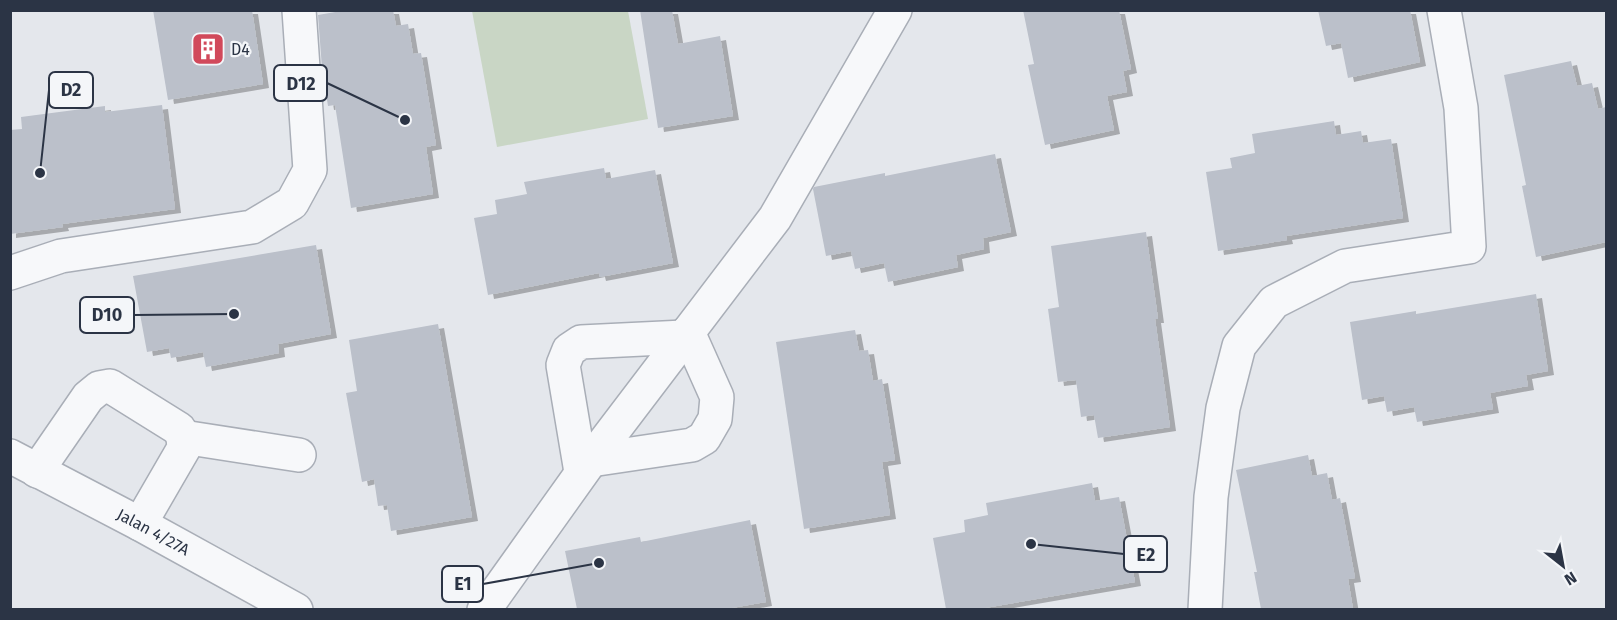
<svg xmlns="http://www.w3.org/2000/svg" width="1617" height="620" font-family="'Fira Sans',sans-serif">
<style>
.green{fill:#c9d6c5}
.building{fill:#bbc0ca;filter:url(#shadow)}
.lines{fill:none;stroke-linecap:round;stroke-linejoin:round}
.minor-casing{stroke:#a9aeb7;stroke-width:36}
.minor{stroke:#f7f8fa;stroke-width:33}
.labels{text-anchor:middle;stroke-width:4.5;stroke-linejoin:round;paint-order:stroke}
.poi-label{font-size:16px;fill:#2b3445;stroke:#f4f6f9;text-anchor:start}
.street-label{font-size:16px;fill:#2b3445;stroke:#f4f6f9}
.leader{fill:none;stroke:#2b3445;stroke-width:2}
.callout-dot{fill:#2b3445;stroke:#f4f6f9;stroke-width:2}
.callout{fill:#f4f6f9;stroke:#2b3445;stroke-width:2}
.callout-label{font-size:18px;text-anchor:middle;font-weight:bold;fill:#2b3445}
</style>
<defs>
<filter id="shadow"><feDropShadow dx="6" dy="4" stdDeviation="0" flood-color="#0004"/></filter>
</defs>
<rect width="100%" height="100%" fill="#e4e7ec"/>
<path class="green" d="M 472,11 L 628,11 L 648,119 L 497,147 Z"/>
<path class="building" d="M 153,10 L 252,10 L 263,84 L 168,100 Z
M 347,10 L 393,10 L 396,26 L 408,24 L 413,54 L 421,53 L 436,145 L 426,147 L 433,194 L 351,208 L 335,105 L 328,106 L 322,68 L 318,15 Z
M 640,10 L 672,10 L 678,44 L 720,36 L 733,116 L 658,128 Z
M 1023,10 L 1119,10 L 1131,69 L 1123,71 L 1127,92 L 1107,96 L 1114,130 L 1045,145 L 1028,65 L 1034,64 Z
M 1318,10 L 1410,10 L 1420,62 L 1348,78 L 1341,43 L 1326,46 Z
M 1571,61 L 1577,86 L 1592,83 L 1598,109 L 1606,107 L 1606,242 L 1536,257 L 1522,186 L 1526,185 L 1504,75 Z
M 162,105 L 175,209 L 62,224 L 63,227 L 10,234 L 10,130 L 22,129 L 21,117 L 105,106 L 105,112 Z
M 1334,121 L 1336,135 L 1361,131 L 1363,143 L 1391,139 L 1403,218 L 1286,236 L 1287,240 L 1218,251 L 1206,172 L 1232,168 L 1230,158 L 1255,153 L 1252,134 Z
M 995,154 L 1011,232 L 983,238 L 984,249 L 956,255 L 958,267 L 888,282 L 884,263 L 855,269 L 851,251 L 826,256 L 813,189 L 814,187 L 885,173 L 885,176 Z
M 604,168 L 606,179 L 655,170 L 673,263 L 600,277 L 599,273 L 488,295 L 474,218 L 497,214 L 495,200 L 527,194 L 524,182 Z
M 1146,232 L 1158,319 L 1155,319 L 1170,427 L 1098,438 L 1094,415 L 1081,417 L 1076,380 L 1058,382 L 1048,309 L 1059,307 L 1051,246 Z
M 316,245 L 331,334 L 278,344 L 279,353 L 206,367 L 203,352 L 171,358 L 169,348 L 147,352 L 133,276 Z
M 1536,294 L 1548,371 L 1526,375 L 1528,386 L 1490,393 L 1493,409 L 1417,422 L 1414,407 L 1387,412 L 1384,396 L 1362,400 L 1350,322 L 1416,311 L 1416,314 Z
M 438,324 L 472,517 L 391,531 L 387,505 L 378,506 L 374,479 L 362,482 L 346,393 L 357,391 L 349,340 Z
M 855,330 L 859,351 L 868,350 L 873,381 L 882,379 L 895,460 L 882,462 L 890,515 L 804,529 L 776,342 Z
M 1308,455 L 1312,476 L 1327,473 L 1332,500 L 1340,498 L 1355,578 L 1348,579 L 1353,609 L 1261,609 L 1254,572 L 1257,572 L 1236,470 Z
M 1092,483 L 1095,501 L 1119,497 L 1135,582 L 979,609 L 946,609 L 933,538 L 965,532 L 964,520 L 988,515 L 986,503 Z
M 750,520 L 766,602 L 726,609 L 577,609 L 565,551 L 640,537 L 641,542 Z"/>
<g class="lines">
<defs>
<g id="minor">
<path d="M 10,273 L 61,256 L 252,227 L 292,203 L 310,170 L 299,10"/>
<path d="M 183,437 L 299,455"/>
<path id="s1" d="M 10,456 L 140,524 L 296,610"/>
<path d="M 591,460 L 692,445 L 704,438 L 715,419 L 717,397 L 688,332"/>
<path d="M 37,471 L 88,397 L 99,388 L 110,386 L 179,429 L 183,437 L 184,448 L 140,524"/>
<path d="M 581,472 L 563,365 L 569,350 L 581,342 L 684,337"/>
<path d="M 484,610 L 591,460 L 775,218 L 895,10"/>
<path d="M 1205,610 L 1211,497 L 1223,408 L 1239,346 L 1274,302 L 1345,266 L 1469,247 L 1461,108 L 1444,10"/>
</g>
</defs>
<use href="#minor" class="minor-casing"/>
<use href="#minor" class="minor"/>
</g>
<defs>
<symbol id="building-square" viewBox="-11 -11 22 22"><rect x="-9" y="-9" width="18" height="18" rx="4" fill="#d1495b" stroke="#f4f6f9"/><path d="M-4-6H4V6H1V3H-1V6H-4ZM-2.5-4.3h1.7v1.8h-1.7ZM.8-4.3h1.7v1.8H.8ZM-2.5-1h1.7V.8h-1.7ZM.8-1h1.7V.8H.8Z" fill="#fff"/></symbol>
</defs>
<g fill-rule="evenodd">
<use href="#building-square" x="189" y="30" width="38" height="38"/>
</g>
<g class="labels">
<g class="poi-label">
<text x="231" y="55">D4</text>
</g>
<g class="street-label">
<text dy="6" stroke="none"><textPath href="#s1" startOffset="162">Jalan 4/27A</textPath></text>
</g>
</g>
<path class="leader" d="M405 120L327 83M40 173L49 90M234 314L134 315M1031 544L1124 554M599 563L483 584"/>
<g class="callout-dot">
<circle cx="405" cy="120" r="6"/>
<circle cx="40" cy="173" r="6"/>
<circle cx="234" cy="314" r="6"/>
<circle cx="1031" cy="544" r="6"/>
<circle cx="599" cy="563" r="6"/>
</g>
<g class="callout">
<rect x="274" y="65" width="53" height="36" rx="6"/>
<rect x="49" y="72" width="44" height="36" rx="6"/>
<rect x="80" y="297" width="54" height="36" rx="6"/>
<rect x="1124" y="536" width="43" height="36" rx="6"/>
<rect x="442" y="566" width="41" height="36" rx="6"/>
</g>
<g class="callout-label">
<text x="301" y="90">D12</text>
<text x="71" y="96">D2</text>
<text x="107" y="321">D10</text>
<text x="1146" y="561">E2</text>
<text x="463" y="590">E1</text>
</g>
<rect width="1617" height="620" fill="none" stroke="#2b3445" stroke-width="24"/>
<g transform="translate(1563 566) rotate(149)" stroke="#f4f6f9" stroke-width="4.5" paint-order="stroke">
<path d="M0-4.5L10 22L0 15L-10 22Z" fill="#2b3445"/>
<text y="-9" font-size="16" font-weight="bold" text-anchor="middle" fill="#2b3445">N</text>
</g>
</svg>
